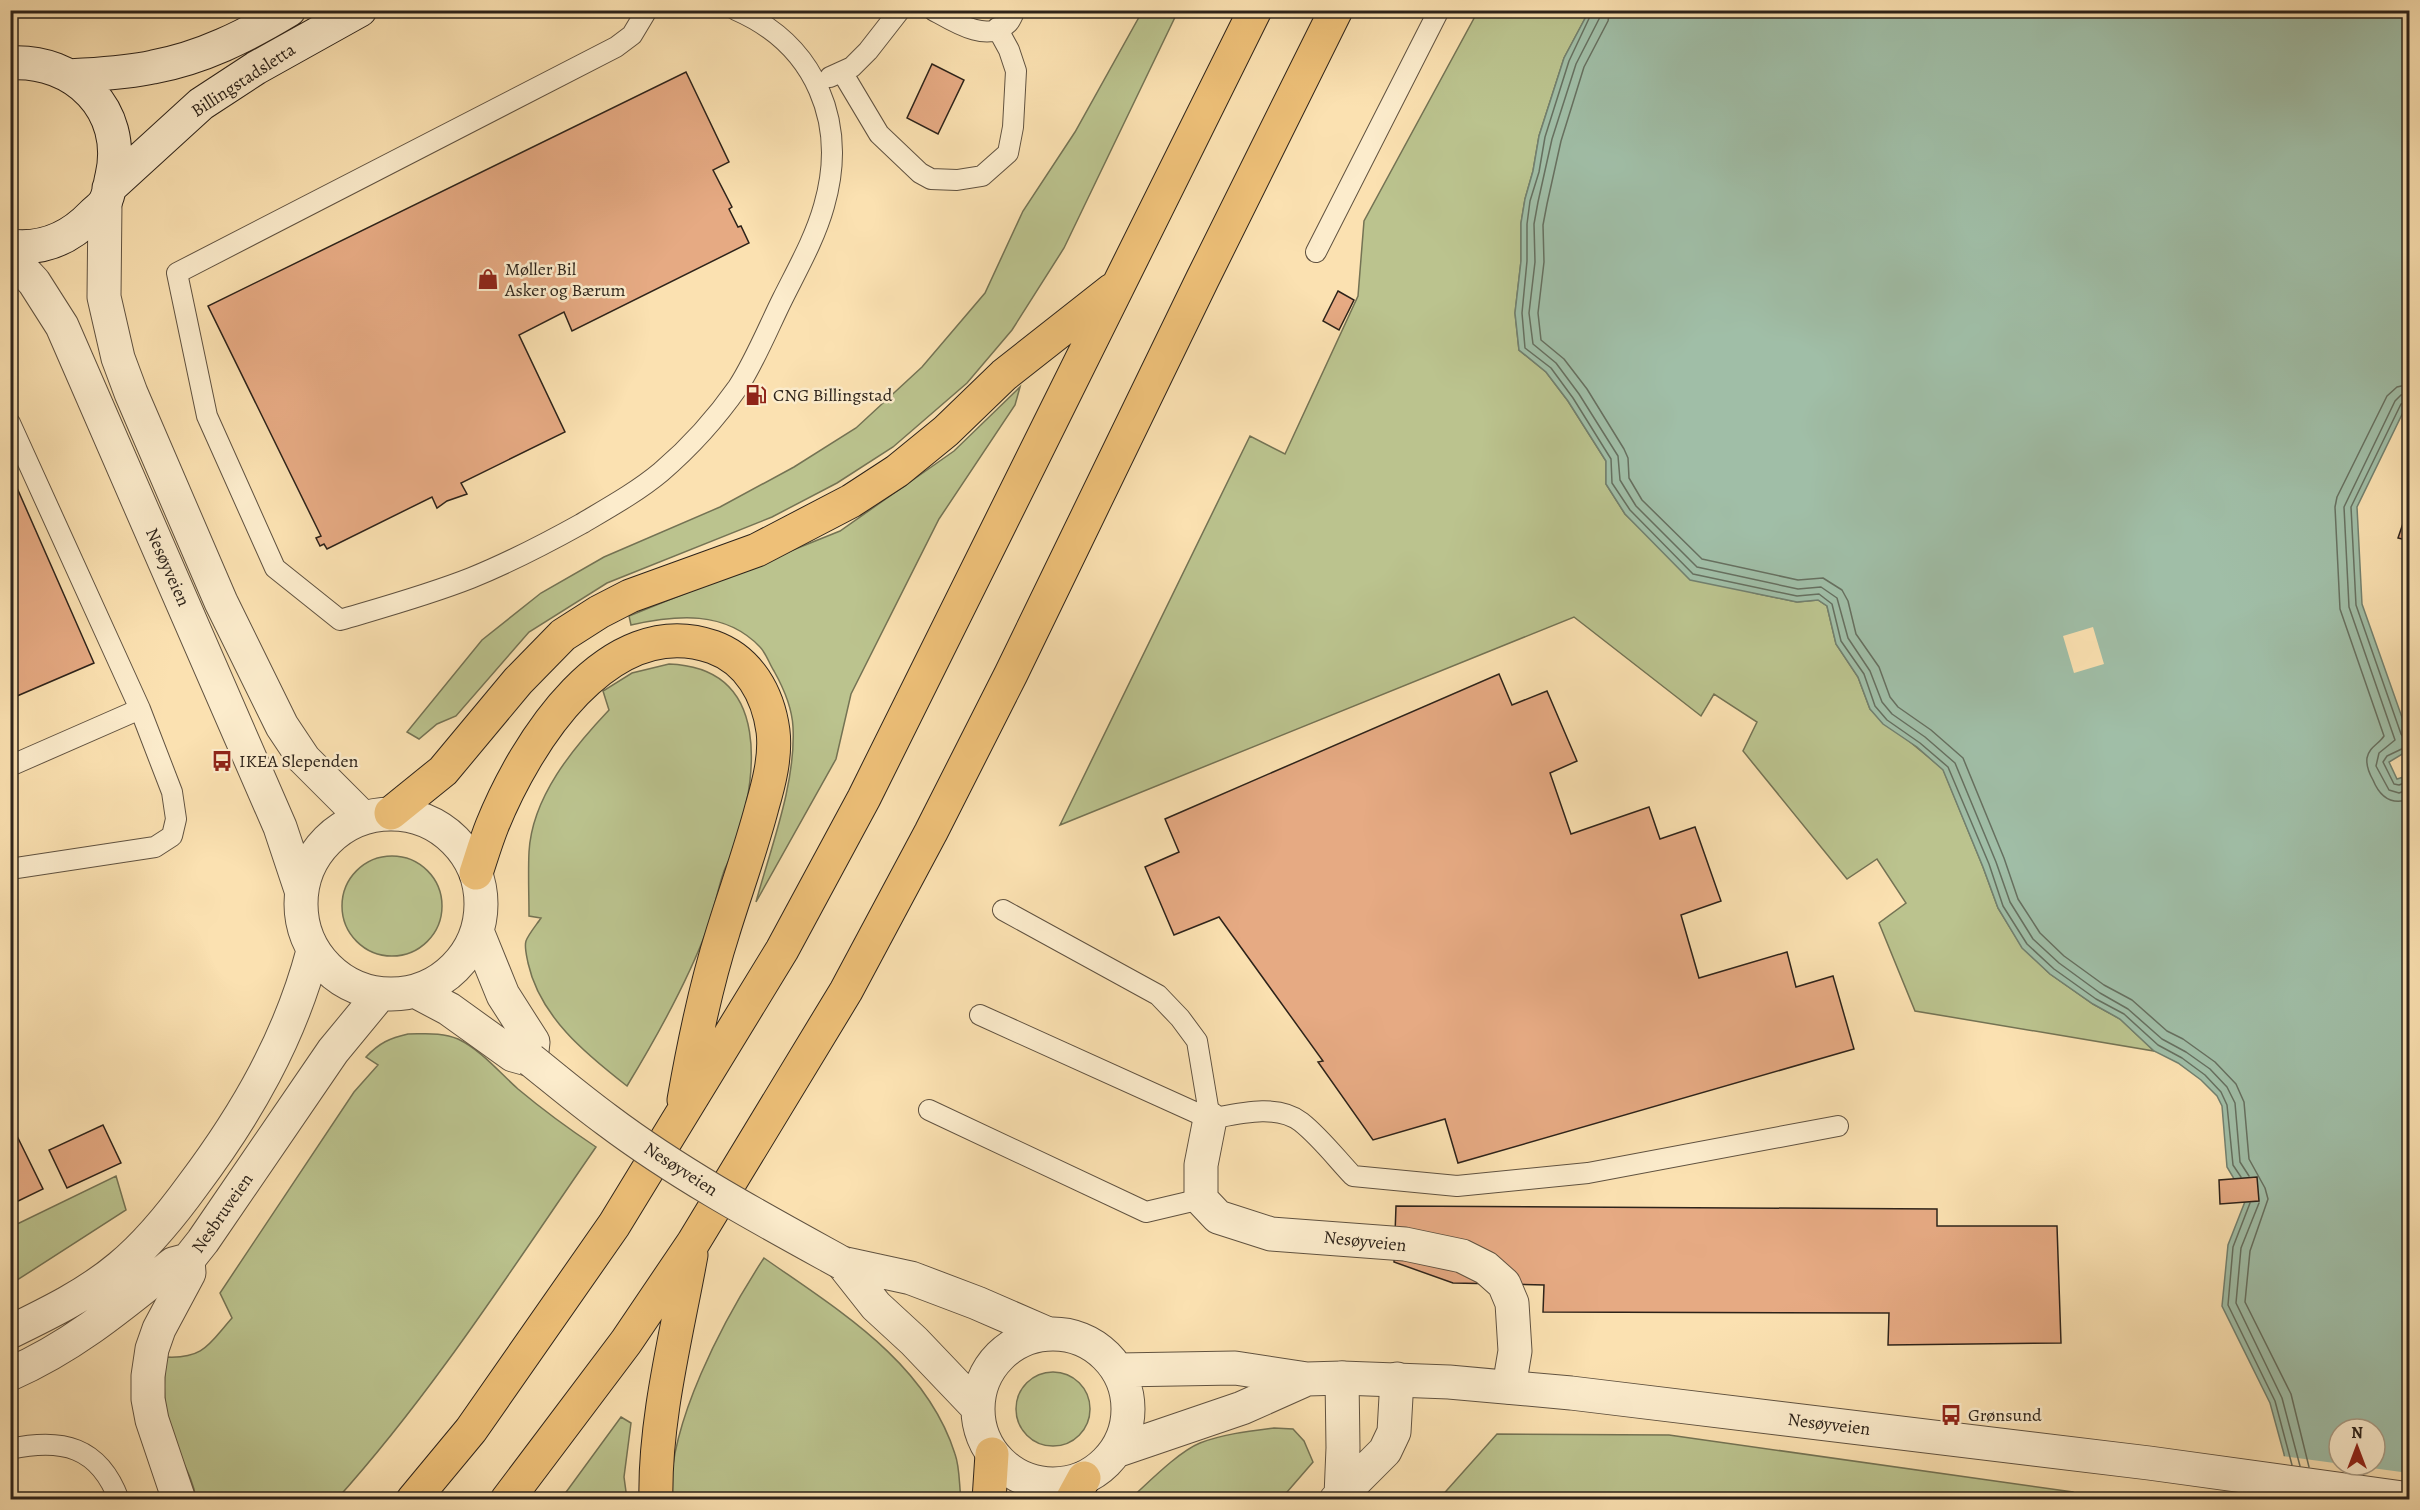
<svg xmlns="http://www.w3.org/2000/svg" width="2420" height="1510" font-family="Alegreya,serif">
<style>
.green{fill:#bbc38e;stroke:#747354;stroke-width:1.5}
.water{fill:#a0bea7;stroke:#72806f;stroke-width:1.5;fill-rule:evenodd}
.pier{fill:#fbe1b1}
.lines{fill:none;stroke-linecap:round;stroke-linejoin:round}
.shore{stroke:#667060;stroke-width:1.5}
.building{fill:#e6aa83;stroke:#2d231a;stroke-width:1.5}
.service-casing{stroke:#605240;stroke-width:22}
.minor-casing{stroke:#605240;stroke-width:35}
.tertiary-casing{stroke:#605240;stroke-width:35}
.secondary-casing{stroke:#2d231a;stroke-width:35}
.motorway-casing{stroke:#2d231a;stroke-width:35}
.service{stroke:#fceccc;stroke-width:20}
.minor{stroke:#fceccc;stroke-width:33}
.tertiary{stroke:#fceccc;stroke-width:33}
.secondary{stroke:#fceccc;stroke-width:33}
.motorway{stroke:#eec078;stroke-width:33}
.tertiary-bridge-casing{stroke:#605240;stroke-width:35;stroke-linecap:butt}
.tertiary-bridge{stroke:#fceccc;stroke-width:33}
.labels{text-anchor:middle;stroke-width:5;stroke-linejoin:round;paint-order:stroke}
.street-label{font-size:18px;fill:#2d231a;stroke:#fceccc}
.poi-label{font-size:18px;fill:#2d231a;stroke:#fceccc;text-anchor:start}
</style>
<rect width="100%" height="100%" fill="#fbe1b1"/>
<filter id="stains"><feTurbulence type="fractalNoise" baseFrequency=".00333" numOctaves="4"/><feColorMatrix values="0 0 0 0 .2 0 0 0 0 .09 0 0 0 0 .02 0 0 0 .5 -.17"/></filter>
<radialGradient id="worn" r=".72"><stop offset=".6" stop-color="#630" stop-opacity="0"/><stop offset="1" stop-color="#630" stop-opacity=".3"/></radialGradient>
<path class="green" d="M 1143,10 L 1178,11 L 1064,248 L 1012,330 L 967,383 L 893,447 L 837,483 L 772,517 L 607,583 L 529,632 L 456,716 L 437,724 L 419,739 L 407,732 L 482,640 L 541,593 L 604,557 L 720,507 L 794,467 L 856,428 L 922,367 L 985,293 L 1023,211 L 1075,132 Z
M 1478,11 L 1589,11 L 1564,58 L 1539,136 L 1533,171 L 1525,199 L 1521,223 L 1521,261 L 1515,313 L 1519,350 L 1546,372 L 1568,401 L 1606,461 L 1606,484 L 1625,514 L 1665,552 L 1754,593 L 1797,602 L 1818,600 L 1827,606 L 1836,644 L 1858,677 L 1870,709 L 1943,769 L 1983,867 L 1998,908 L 2022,947 L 2050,974 L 2093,1004 L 2120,1019 L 2154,1051 L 1915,1011 L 1879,923 L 1906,903 L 1877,859 L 1847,879 L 1743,751 L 1757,722 L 1714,694 L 1701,716 L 1574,617 L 1060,825 L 1250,436 L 1285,454 L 1358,296 L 1364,221 Z
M 1020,387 L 1015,405 L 939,519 L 851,694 L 836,759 L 756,902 C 771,847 796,783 793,727 C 792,708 783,687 774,671 C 769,663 766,653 760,647 C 725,610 676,615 631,625 L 629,616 L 840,531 L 954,451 Z
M 669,664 C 774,668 757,779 734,850 C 731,858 725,866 723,874 C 717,892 714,910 708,927 C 687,983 658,1035 627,1086 C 586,1054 540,1017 528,963 C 527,957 524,947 526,941 C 528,935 537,924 541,918 L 529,916 C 529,895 528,873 529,852 C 532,797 573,748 609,710 L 603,691 L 632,673 Z
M342 906a50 50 0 1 1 100 0a50 50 0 1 1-100 0Z
M 408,1034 C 425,1034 442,1032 458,1039 C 481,1050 499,1072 518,1089 C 543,1110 569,1129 596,1147 C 513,1267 434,1391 337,1499 L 196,1499 C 193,1477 180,1459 172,1438 C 163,1412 163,1384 166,1357 C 204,1359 209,1344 232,1318 L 220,1293 L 354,1092 L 378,1065 L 366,1057 C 379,1043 390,1038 408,1034 Z
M 116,1176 L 126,1210 L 11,1284 L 11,1227 Z
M 764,1258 C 838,1310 926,1362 955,1454 C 960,1468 959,1485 961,1499 L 671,1500 C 667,1425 724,1319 764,1258 Z
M1016 1409a37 37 0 1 1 74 0a37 37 0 1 1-74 0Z
M 621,1417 L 631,1423 L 624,1477 L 627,1499 L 561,1499 Z
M 1274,1428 L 1293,1429 L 1304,1441 L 1313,1462 L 1281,1499 L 1130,1499 C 1148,1483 1178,1452 1200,1443 C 1223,1434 1250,1431 1274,1428 Z
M 1497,1434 L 1669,1435 L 2073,1492 L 2082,1499 L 1439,1499 Z"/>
<path class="water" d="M 1589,11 L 2409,11 L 2409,400 L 2357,507 L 2362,604 L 2410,740 L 2409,750 L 2389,762 L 2397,779 L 2410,775 L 2409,1499 L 2291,1499 L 2284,1454 L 2270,1403 L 2222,1306 L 2228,1245 L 2246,1199 L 2227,1167 L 2222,1106 L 2217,1096 L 2201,1080 L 2178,1063 L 2154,1051 L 2120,1019 L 2093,1004 L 2050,974 L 2022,948 L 1998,908 L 1983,867 L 1943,770 L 1917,747 L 1883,724 L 1870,709 L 1858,677 L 1836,644 L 1827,606 L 1818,600 L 1797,602 L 1690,580 L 1625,514 L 1606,484 L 1606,461 L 1568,401 L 1546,372 L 1519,350 L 1515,313 L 1521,261 L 1521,223 L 1525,199 L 1533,171 L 1539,136 L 1564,58 ZM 2339,1429 L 2375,1429 L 2375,1465 L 2339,1465 Z"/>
<path class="pier" d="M 2093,627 L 2104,664 L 2074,673 L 2063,636 Z
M 2282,1456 L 2409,1473 L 2409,1500 L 2288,1500 Z"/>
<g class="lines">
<path class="shore" d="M 1593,10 L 1569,61 L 1545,137 L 1539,172 L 1530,201 L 1527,224 L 1527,261 L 1522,313 L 1525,348 L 1551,368 L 1573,398 L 1611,459 L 1612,483 L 1630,510 L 1693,574 L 1797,596 L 1819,594 L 1832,604 L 1841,641 L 1864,674 L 1875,706 L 1887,720 L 1920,743 L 1948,767 L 1989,864 L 2003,906 L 2027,944 L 2054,969 L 2096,999 L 2124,1014 L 2158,1045 L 2182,1058 L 2205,1075 L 2221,1092 L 2227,1105 L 2233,1165 L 2241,1177
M 1601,10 L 1599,19 L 1576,64 L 1552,139 L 1538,202 L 1534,224 L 1535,262 L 1529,313 L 1533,344 L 1556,363 L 1579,394 L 1618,456 L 1620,480 L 1636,506 L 1697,567 L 1798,589 L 1821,587 L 1837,598 L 1848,638 L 1870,671 L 1882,702 L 1892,714 L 1925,737 L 1955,763 L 1996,862 L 2010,902 L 2033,939 L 2059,963 L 2100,993 L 2128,1009 L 2162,1039 L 2186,1052 L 2210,1069 L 2227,1087 L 2235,1103 L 2240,1162 L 2249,1176
M 1610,10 L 1608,21 L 1584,67 L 1561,141 L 1547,204 L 1543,225 L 1544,262 L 1538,313 L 1541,340 L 1564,359 L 1587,389 L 1624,449 L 1628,458 L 1629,478 L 1642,500 L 1702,559 L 1798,580 L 1823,578 L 1842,590 L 1848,601 L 1856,634 L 1879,667 L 1890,697 L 1898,707 L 1931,730 L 1963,758 L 2004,858 L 2018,899 L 2040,933 L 2064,956 L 2104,985 L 2132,1000 L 2167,1031 L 2183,1039 L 2215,1062 L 2236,1084 L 2244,1102 L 2249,1159 L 2265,1188 L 2268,1199 L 2250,1251 L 2245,1302 L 2291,1394 L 2309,1467
M 2410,384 L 2397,387 L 2387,396 L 2337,497 L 2335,507 L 2340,609 L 2384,736 C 2379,744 2369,747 2367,758 C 2366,766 2369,773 2373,780 C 2380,797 2391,806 2410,799
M 2410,393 L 2401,395 L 2395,401 L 2344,507 L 2349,607 L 2395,740 L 2379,753 L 2376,766 L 2389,790 L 2399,793 L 2410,789
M 2410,401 L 2401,404 L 2351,507 L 2356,605 L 2401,734 L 2404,738 L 2410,739
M 2410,745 L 2387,756 L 2383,762 L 2394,784 L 2399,785 L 2410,781
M 2250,1203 L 2233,1247 L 2228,1305 L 2275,1401 L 2292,1465
M 2259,1203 L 2241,1248 L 2236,1303 L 2282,1398 L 2300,1466"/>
</g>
<path class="building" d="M 932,64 L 964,80 L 938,134 L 907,118 Z
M 686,72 L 729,162 L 713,170 L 732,207 L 729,209 L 738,227 L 741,226 L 749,243 L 572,331 L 564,312 L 519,335 L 565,432 L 461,483 L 467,494 L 447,501 L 437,508 L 432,497 L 327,549 L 324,544 L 320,546 L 316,538 L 321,536 L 208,306 Z
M 1338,291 L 1354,300 L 1339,330 L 1323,321 Z
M 10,472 L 94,663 L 10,699 Z
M 2410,503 L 2410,541 L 2398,538 Z
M 1499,674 L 1512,705 L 1547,691 L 1577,761 L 1550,773 L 1571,834 L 1649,807 L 1660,839 L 1695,827 L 1721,901 L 1681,915 L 1699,978 L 1787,952 L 1796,987 L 1833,976 L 1854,1049 L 1458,1163 L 1445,1119 L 1373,1140 L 1318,1062 L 1323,1061 L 1219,917 L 1174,935 L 1145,867 L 1179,852 L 1165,819 Z
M 103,1125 L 121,1163 L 67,1188 L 49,1150 Z
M 17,1136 L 43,1189 L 10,1205 L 10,1139 Z
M 2257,1177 L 2259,1201 L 2220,1204 L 2219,1180 Z
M 1396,1206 L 1937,1209 L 1937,1226 L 2057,1226 L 2061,1343 L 1888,1345 L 1889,1313 L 1543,1312 L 1544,1285 L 1453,1283 L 1394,1262 Z"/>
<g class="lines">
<defs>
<path id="service" d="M 647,10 L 632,35 L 616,47 L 177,273 L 207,416 L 275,568 L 340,620 C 384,607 428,595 471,578 C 508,563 545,544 581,524 C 608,508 637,492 661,472 C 689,448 717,417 738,387 C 755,361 769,326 783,298 C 798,268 815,238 824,206 C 848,123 816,45 736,10
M 933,10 C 953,21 987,44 1008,23 C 1011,20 1013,14 1015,10
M 842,72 L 879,134 L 920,173 L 931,179 L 957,180 L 982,176 L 1008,153 L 1013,127 L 1016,71 L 1009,50 L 997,28
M 830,77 L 852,67 L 868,51 L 900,10
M 1316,252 L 1439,10
M 10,423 L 140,709 L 172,792 L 176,819 L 172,836 L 155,847 L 10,869
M 10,766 L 140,709
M 1003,910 L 1158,995 L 1180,1018 L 1197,1041 L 1210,1119
M 980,1015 L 1210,1119 C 1237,1114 1277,1103 1301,1122 C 1320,1137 1336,1158 1353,1176 L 1457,1186 L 1588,1173 L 1838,1126
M 929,1110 L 1146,1212 L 1201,1199
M 10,1449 C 62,1438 99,1446 119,1500"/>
<path id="minor" d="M 1210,1119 L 1201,1165 L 1201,1199 L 1218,1217 L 1271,1234 L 1405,1244 L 1462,1256 L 1486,1268 L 1504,1284 L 1512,1303 L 1515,1351 L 1509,1387
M 1341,1496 L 1343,1448 L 1342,1378
M 179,1500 L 152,1420 L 148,1399 L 148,1376 L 152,1349 L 159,1329 L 189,1273 L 188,1260
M 1336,1500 L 1385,1451 L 1394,1432 L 1397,1379"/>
<path id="tertiary" d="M 105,202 L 104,297 L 118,358 L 131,393 L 221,602 L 282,726 L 304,759 L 362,817
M 10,256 L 34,282 L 62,326 L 280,827 L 301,890
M301 904a90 90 0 1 1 180 0a90 90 0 1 1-180 0Z
M 415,991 L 449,1009 L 513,1055 L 531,1060 L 533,1042 L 503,995 L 477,931
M 842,1263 L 911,1278 L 977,1303 L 1046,1333
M 842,1263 L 876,1306 L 914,1341 L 977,1407
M 10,1332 C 49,1313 88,1294 120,1267 C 148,1244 172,1214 193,1185 C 247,1113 290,1038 313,951
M978 1409a75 75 0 1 1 150 0a75 75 0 1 1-150 0Z
M 1119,1370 L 1235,1368 L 1307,1379 L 1342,1378 L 1449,1382 L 1571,1393 L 2149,1463 L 2410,1499
M 10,1374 C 72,1347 121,1306 173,1264 L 188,1260 L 203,1241 L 333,1051 L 380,994
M 1116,1451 L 1242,1408 L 1307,1379"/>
<path id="secondary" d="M 10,63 C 75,59 127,110 112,176 C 110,184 109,195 105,202 C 102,207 96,211 92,215 C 70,238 43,250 10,246
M 70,76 C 98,74 126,73 153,67 C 202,58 246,36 289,10
M 109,188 L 201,104 L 256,68 L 360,10"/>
<path id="motorway" d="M 391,813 L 443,771 L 518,681 L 563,635 L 599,612 L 630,596 L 757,550 L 851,501 L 897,471 L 946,431 L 1004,375 L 1112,290
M 476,873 C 481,858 486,841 492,826 C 525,744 608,610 713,647 C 749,660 768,694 773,731 C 776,756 769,783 762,807 C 751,849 736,890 723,932 C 705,988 694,1043 684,1100
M 413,1500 L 471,1430 L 614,1225 L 782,950 L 864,798 L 1255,10
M 507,1500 L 626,1342 L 693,1243 L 846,991 L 931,832 L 1011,674 L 1202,280 L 1336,10
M 656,1500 C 654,1421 677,1333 691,1255
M 989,1500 L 992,1454
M 1072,1500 L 1084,1478"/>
</defs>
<use href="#service" class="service-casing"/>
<use href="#minor" class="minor-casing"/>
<use href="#tertiary" class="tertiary-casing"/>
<use href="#secondary" class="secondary-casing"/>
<use href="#motorway" class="motorway-casing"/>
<use href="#service" class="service"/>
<use href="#minor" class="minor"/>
<use href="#tertiary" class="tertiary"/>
<use href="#secondary" class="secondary"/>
<use href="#motorway" class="motorway"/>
<defs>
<path id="tertiary-bridge" d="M 531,1060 C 556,1080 581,1101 607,1120 C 680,1175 762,1219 842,1263"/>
</defs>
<use href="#tertiary-bridge" class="tertiary-bridge-casing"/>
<use href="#tertiary-bridge" class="tertiary-bridge"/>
</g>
<defs>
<symbol id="shop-bare" viewBox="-9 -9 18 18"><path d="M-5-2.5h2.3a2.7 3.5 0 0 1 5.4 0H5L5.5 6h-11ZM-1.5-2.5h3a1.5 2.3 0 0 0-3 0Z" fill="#8f2418" stroke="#fceccc" stroke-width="2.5" paint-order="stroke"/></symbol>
<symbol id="fuel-bare" viewBox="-9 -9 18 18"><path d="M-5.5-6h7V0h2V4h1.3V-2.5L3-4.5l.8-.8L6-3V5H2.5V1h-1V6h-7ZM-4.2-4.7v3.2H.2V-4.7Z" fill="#8f2418" stroke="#fceccc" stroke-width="2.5" paint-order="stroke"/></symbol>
<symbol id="bus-bare" viewBox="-9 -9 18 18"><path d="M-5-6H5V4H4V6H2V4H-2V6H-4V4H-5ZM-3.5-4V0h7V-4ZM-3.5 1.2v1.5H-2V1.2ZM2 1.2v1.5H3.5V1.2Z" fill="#8f2418" stroke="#fceccc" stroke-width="2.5" paint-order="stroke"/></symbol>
</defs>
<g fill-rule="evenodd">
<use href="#shop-bare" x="473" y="264" width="30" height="30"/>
<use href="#fuel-bare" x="741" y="380" width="30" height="30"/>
<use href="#bus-bare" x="207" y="746" width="30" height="30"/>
<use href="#bus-bare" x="1936" y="1400" width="30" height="30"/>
</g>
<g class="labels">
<g class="street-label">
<text transform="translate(243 80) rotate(-33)" y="6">Billingstadsletta</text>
<text transform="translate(168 567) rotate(66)" y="6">Nesøyveien</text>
<text transform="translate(681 1169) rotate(33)" y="6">Nesøyveien</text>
<text transform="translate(222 1213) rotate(-55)" y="6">Nesbruveien</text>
<text transform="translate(1365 1241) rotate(6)" y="6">Nesøyveien</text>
<text transform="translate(1829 1424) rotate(7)" y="6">Nesøyveien</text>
</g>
<g class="poi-label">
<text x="505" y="275">Møller Bil<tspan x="505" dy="21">Asker og Bærum</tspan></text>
<text x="773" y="401">CNG Billingstad</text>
<text x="239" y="767">IKEA Slependen</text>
<text x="1968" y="1421">Grønsund</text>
</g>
</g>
<rect width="2420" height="1510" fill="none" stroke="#fbe1b1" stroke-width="36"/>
<rect x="12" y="12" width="2396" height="1486" fill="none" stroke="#2d231a" stroke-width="3"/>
<rect x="18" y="18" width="2384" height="1474" fill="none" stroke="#2d231a" stroke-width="1.5"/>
<g transform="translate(2357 1447)"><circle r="28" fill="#fceccc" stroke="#a99c85" stroke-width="1.5"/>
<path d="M0-4.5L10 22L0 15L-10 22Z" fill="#8f2418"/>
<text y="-9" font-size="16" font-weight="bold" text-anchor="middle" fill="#2d231a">N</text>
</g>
<rect width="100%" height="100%" filter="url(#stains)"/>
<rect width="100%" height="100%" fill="url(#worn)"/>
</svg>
